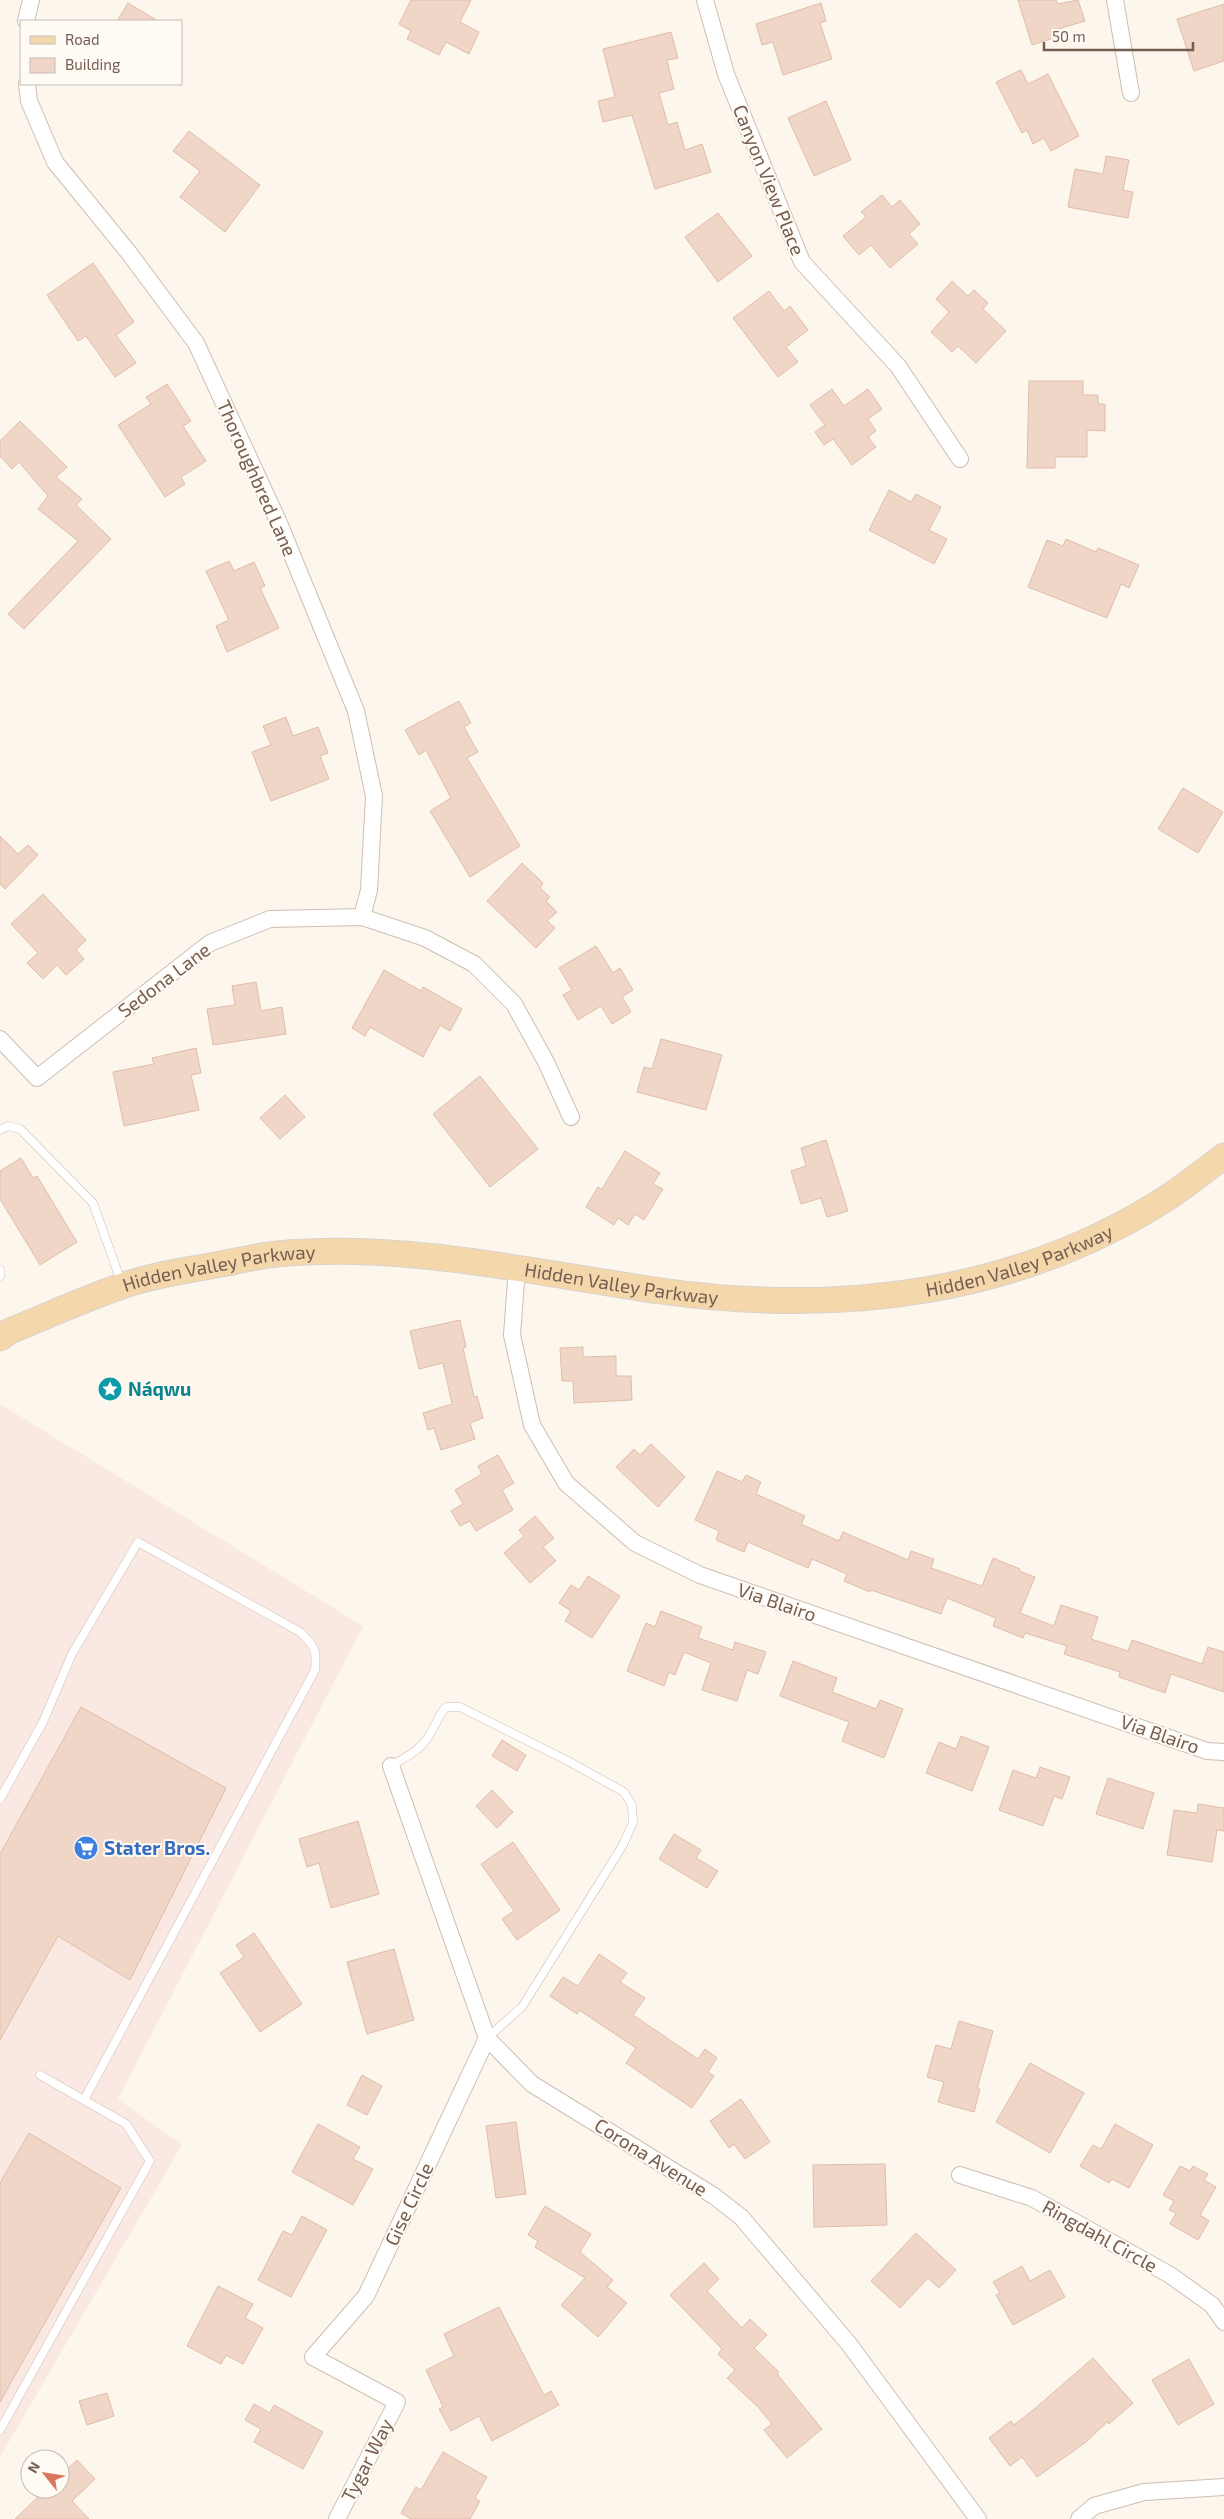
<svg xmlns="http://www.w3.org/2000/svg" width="1224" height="2519" font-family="'Exo 2',sans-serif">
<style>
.commercial{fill:#fae9e2}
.building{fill:#efd6c7;stroke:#e0bda9}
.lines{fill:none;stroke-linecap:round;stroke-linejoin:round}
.service-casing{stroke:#cebeb3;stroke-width:9}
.minor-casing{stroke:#cebeb3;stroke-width:18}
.primary-casing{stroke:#d9d2ce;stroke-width:27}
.service{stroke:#fff;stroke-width:8}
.minor{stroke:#fff;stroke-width:16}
.primary{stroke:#f4d8ac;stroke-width:25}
.labels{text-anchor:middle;stroke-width:4;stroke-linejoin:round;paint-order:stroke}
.street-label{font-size:19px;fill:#765d51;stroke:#fefaf4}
.culture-label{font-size:19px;font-weight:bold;fill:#0d838f;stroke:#fefaf4;text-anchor:start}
.shop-label{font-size:19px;font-weight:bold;fill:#366cbe;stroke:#fefaf4;text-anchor:start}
</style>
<rect width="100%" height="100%" fill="#fcf6ed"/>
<path class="commercial" d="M 0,1404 L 363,1626 L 118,2099 L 182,2145 L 0,2457 Z"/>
<path class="building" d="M 411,0 L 471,0 L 460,22 L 479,32 L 469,54 L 446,42 L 439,55 L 407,39 L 411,31 L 399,24 Z
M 1018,0 L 1056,0 L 1058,4 L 1078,0 L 1085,21 L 1055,30 L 1057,37 L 1032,45 Z
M 128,3 L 158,21 L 117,21 Z
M 821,3 L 826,21 L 820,23 L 832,59 L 783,75 L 773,42 L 762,45 L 756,24 Z
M 1224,4 L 1224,61 L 1194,71 L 1177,19 Z
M 671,32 L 678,58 L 667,60 L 674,89 L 659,93 L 668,125 L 677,122 L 685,150 L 702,144 L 711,172 L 655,189 L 632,115 L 603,122 L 598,101 L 615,97 L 603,49 Z
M 1021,70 L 1028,84 L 1048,74 L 1079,136 L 1051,151 L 1044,138 L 1033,144 L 1027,130 L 1022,133 L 996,82 Z
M 826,101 L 851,160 L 814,176 L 788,118 Z
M 189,131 L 260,185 L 225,232 L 180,197 L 200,171 L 173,151 Z
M 1106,156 L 1129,160 L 1123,190 L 1133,192 L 1128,218 L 1068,207 L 1075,169 L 1103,174 Z
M 882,195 L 892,207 L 900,200 L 920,224 L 909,234 L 918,244 L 890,268 L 871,245 L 859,255 L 843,236 L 866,217 L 861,212 Z
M 718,213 L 752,256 L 718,282 L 685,237 Z
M 93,263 L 134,322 L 116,335 L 136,363 L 115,377 L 86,336 L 78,341 L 47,295 Z
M 952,281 L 968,296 L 974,290 L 988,303 L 983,309 L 1006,331 L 976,363 L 958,346 L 952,352 L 931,332 L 949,312 L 936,299 Z
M 769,291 L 784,311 L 790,306 L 808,330 L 786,347 L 798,362 L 778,377 L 733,318 Z
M 1029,381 L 1083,381 L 1083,395 L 1098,395 L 1098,404 L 1105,404 L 1105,431 L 1087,430 L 1087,457 L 1055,457 L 1055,468 L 1027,468 Z
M 167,384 L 191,421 L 183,426 L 206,461 L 181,477 L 185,484 L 165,497 L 118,425 L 151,404 L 146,397 Z
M 832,389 L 844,406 L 868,389 L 882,409 L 868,419 L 876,431 L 868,437 L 876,447 L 852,465 L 833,439 L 824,445 L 815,432 L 825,425 L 810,405 Z
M 20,421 L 67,467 L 56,477 L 82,499 L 76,505 L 111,539 L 24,629 L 8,614 L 78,541 L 38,509 L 48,496 L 19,462 L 12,469 L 0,456 L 0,441 Z
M 889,490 L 911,502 L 916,494 L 941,507 L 929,530 L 947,539 L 934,564 L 869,530 Z
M 1066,539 L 1096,552 L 1098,548 L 1139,565 L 1129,588 L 1121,584 L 1107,618 L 1028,587 L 1047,540 L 1063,546 Z
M 229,561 L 234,571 L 254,562 L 265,586 L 260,588 L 279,628 L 227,652 L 216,626 L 229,620 L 206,571 Z
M 459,701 L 471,723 L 464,727 L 478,752 L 467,758 L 520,846 L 470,877 L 430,811 L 451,798 L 426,750 L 419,755 L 405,730 Z
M 286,717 L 293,736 L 318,727 L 328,753 L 320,756 L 329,779 L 271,801 L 252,752 L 271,745 L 263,726 Z
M 1183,788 L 1223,812 L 1198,853 L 1158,829 Z
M 0,836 L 18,854 L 28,845 L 38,855 L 5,889 L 0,884 Z
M 522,863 L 543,883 L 540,888 L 550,897 L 546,901 L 557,912 L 547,921 L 555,928 L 536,948 L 487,901 Z
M 43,894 L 86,940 L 76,950 L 84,959 L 66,975 L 57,965 L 43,979 L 27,963 L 38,953 L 11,924 Z
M 596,946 L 613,973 L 620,968 L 633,990 L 622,997 L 631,1012 L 612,1024 L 601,1006 L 578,1020 L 563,995 L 572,990 L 559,968 Z
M 384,970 L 421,991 L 423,987 L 462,1009 L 450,1031 L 440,1025 L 423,1057 L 370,1027 L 365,1036 L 352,1028 Z
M 256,982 L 261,1011 L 282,1007 L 286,1034 L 213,1045 L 207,1009 L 235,1005 L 232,986 Z
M 661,1039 L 722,1055 L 706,1110 L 637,1092 L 644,1067 L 652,1069 Z
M 196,1048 L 201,1073 L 191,1075 L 199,1110 L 124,1126 L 113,1072 L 154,1064 L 152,1058 Z
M 480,1076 L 538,1149 L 490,1187 L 433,1114 Z
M 285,1095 L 305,1117 L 280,1139 L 260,1118 Z
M 826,1140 L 848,1211 L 827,1217 L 821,1198 L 801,1204 L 791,1171 L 806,1166 L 801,1148 Z
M 625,1151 L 660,1173 L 653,1184 L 663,1189 L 644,1220 L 635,1214 L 628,1225 L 618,1218 L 614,1225 L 586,1207 L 598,1187 L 602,1189 Z
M 21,1158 L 33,1178 L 37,1176 L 77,1242 L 40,1265 L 0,1199 L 0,1171 Z
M 460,1320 L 466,1347 L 463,1348 L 474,1397 L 477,1396 L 483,1418 L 470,1423 L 475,1439 L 441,1450 L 434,1428 L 428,1430 L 423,1413 L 452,1404 L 443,1363 L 419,1369 L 410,1331 Z
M 583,1347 L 583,1357 L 616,1356 L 616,1376 L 631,1376 L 632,1400 L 574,1403 L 573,1381 L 562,1381 L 560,1348 Z
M 651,1444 L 685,1477 L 658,1507 L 616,1467 L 634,1449 L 640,1455 Z
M 498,1455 L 514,1483 L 502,1490 L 513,1510 L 476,1531 L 470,1521 L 460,1526 L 451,1511 L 463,1504 L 455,1490 L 482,1474 L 478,1466 Z
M 717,1471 L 742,1482 L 746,1475 L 761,1482 L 756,1494 L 805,1516 L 801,1524 L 839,1541 L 843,1532 L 908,1560 L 911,1551 L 934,1559 L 931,1568 L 982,1586 L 993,1558 L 1020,1569 L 1019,1571 L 1035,1577 L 1020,1613 L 1054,1626 L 1061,1605 L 1098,1617 L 1091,1639 L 1128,1651 L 1132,1640 L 1202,1664 L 1208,1647 L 1224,1652 L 1224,1692 L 1171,1674 L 1165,1693 L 1119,1677 L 1120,1672 L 1064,1654 L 1067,1646 L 1025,1633 L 1023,1638 L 993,1626 L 996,1618 L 947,1598 L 941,1614 L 871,1590 L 870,1592 L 844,1581 L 847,1574 L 812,1559 L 808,1568 L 748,1542 L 744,1552 L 716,1540 L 719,1531 L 695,1520 Z
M 535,1516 L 554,1538 L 543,1547 L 556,1561 L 530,1583 L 504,1553 L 524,1536 L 519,1530 Z
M 588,1576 L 620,1596 L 592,1638 L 565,1621 L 571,1611 L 559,1603 L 571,1585 L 579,1590 Z
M 661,1611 L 702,1627 L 698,1638 L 733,1650 L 735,1642 L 766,1652 L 758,1674 L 747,1670 L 737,1701 L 702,1690 L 711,1663 L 684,1652 L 675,1675 L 669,1672 L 664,1686 L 627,1671 L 646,1623 L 655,1627 Z
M 793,1661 L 837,1678 L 832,1692 L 876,1709 L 880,1700 L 903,1709 L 884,1758 L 842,1741 L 849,1722 L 780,1696 Z
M 81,1707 L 226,1788 L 130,1980 L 58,1936 L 0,2040 L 0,1854 Z
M 961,1736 L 989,1747 L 972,1791 L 926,1773 L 939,1742 L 956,1749 Z
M 502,1740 L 526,1755 L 517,1771 L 492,1756 Z
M 1040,1767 L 1070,1777 L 1062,1799 L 1054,1796 L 1043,1826 L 999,1810 L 1013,1770 L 1036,1778 Z
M 1108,1778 L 1154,1793 L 1143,1829 L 1096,1814 Z
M 492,1790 L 513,1812 L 497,1828 L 476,1806 Z
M 1198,1804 L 1224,1808 L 1224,1831 L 1217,1830 L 1212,1862 L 1167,1855 L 1174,1810 L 1197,1813 Z
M 358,1821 L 379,1894 L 331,1908 L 319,1863 L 307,1867 L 299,1839 Z
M 674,1834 L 701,1850 L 696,1858 L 718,1871 L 707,1888 L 659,1859 Z
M 513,1842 L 560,1910 L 517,1940 L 502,1919 L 514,1911 L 481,1864 Z
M 254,1933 L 302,2004 L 260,2032 L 220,1973 L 244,1957 L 236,1945 Z
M 394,1949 L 414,2020 L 367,2034 L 347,1962 Z
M 599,1954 L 627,1973 L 620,1982 L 645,1998 L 633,2015 L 698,2059 L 705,2049 L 717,2058 L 708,2072 L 714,2076 L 692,2108 L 626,2063 L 636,2048 L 579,2010 L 577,2014 L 550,1996 L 563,1977 L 578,1986 Z
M 959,2021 L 993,2031 L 977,2089 L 980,2089 L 974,2112 L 938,2102 L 944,2082 L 927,2077 L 936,2045 L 951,2049 Z
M 1030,2063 L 1084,2093 L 1050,2153 L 996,2122 Z
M 362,2075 L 382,2086 L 367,2115 L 347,2105 Z
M 741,2099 L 770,2142 L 745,2159 L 734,2144 L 729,2148 L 710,2121 Z
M 516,2122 L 526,2194 L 496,2198 L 486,2126 Z
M 318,2124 L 360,2147 L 353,2159 L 373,2169 L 353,2205 L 292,2172 Z
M 1115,2124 L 1153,2145 L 1129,2188 L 1112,2179 L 1109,2183 L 1080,2166 L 1093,2145 L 1101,2149 Z
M 29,2133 L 121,2188 L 0,2402 L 0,2183 Z
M 885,2164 L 887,2225 L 814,2227 L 813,2165 Z
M 1180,2166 L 1190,2171 L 1193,2166 L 1208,2174 L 1204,2180 L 1216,2187 L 1200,2215 L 1209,2221 L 1198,2240 L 1170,2224 L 1176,2213 L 1169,2210 L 1174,2201 L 1163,2195 Z
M 545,2206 L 591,2234 L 580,2252 L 613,2280 L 607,2287 L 627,2303 L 598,2337 L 561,2305 L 585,2278 L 535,2247 L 538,2241 L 528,2235 Z
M 302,2216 L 327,2230 L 291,2297 L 258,2280 L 283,2231 L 292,2235 Z
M 916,2233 L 956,2270 L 939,2288 L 928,2278 L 900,2308 L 871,2281 Z
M 704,2263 L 719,2279 L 707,2291 L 742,2328 L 750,2319 L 767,2335 L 754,2348 L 779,2372 L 777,2374 L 822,2429 L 787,2458 L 764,2430 L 772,2424 L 758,2407 L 727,2378 L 735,2370 L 718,2354 L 722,2349 L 670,2295 Z
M 1022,2266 L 1030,2281 L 1050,2270 L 1065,2297 L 1013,2325 L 996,2295 L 1000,2293 L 993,2282 Z
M 218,2286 L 253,2304 L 245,2318 L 263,2328 L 243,2364 L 226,2355 L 221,2364 L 187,2346 Z
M 499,2307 L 544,2395 L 551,2391 L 559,2405 L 492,2441 L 479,2416 L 451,2431 L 439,2409 L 443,2407 L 426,2370 L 454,2356 L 444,2334 Z
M 1093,2358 L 1133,2403 L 1109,2424 L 1107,2422 L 1086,2442 L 1037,2477 L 1022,2457 L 1010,2466 L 989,2438 L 1011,2421 L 1014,2425 L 1038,2406 Z
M 1189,2359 L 1214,2404 L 1178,2425 L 1152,2380 Z
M 107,2393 L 114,2416 L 87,2425 L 79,2401 Z
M 254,2404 L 270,2413 L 274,2405 L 323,2432 L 303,2469 L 254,2442 L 261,2429 L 245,2420 Z
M 443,2452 L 487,2477 L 475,2498 L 480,2501 L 470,2519 L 411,2519 L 401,2513 L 416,2487 L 421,2490 Z
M 77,2460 L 95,2479 L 72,2501 L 89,2519 L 15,2519 L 46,2489 L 60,2489 L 60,2476 Z"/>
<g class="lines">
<defs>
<path id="service" d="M 0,1130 L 8,1126 L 20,1129 L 93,1203 L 122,1284
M 0,1270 L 0,1276
M 391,1766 C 406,1757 421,1750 430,1734 C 436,1725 438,1716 446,1707 L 460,1707 L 568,1761 L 624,1792 L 632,1805 L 633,1822 L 623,1845 L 522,2007 L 487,2038
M 0,1799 L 43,1722 L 72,1654 L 138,1542 L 300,1632 C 315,1646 317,1650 315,1670 L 84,2100
M 0,2430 L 150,2161 L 126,2124 L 40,2075"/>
<path id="minor" d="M 705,0 L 726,74 L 802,262 L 898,366 L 960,459
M 1115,0 L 1131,93
M 26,21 L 31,0
M 27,84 L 29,101 L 55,162 L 129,253 L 196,343 L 279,523 L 356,711 L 374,796 L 369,890 L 362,917
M 0,1039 L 37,1078 L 210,943 L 270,919 L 362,917 L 425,938 L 474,964 L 514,1004 L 546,1062 L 571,1117
M 517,1268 L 512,1335 L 532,1425 L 566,1483 L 635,1543 L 700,1575 L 1207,1751 L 1224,1752
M 391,1766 L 487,2038 L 532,2084 L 714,2196 L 741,2217 L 849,2344 L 978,2519
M 960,2175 L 1032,2198 L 1170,2275 L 1212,2305 L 1224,2322
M 337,2519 L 397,2402 L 313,2357 L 366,2296 L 487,2038
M 1079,2519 L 1094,2506 L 1144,2492 L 1224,2487"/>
<g id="primary">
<path id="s1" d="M 0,1338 L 10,1331 C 47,1316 84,1299 122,1286 C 152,1275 184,1271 215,1265 C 235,1262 256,1256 277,1254 C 405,1242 536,1273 661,1291 C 840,1316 1020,1295 1173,1194 C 1190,1182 1207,1169 1224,1156"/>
</g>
</defs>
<use href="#service" class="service-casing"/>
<use href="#minor" class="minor-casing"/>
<use href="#primary" class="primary-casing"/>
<use href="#service" class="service"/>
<use href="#minor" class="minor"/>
<use href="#primary" class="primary"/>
</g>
<defs>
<symbol id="sight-disc" viewBox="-11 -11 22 22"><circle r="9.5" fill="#0f9aa8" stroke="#fefaf4"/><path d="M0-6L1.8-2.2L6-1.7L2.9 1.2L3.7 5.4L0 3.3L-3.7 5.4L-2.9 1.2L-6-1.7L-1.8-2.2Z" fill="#fff"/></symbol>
<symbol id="supermarket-disc" viewBox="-11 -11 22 22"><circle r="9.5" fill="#3f7fe0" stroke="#fefaf4"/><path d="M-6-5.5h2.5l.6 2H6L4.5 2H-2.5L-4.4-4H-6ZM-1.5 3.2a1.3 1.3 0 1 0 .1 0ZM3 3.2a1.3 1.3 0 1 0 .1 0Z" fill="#fff"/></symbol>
</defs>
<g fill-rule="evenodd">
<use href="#sight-disc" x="96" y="1375" width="28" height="28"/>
<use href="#supermarket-disc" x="72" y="1834" width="28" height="28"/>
</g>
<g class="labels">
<g class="street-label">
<text transform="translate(769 180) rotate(68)" y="7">Canyon View Place</text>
<text transform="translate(257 478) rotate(66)" y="7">Thoroughbred Lane</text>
<text transform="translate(164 980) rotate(-37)" y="7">Sedona Lane</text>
<text dy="7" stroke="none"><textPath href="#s1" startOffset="1042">Hidden Valley Parkway</textPath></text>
<text dy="7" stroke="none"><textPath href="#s1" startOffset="232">Hidden Valley Parkway</textPath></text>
<text dy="7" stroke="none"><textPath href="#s1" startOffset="638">Hidden Valley Parkway</textPath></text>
<text transform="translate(777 1602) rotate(19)" y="7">Via Blairo</text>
<text transform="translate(1160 1734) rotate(19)" y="7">Via Blairo</text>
<text transform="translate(651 2157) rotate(32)" y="7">Corona Avenue</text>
<text transform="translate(409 2204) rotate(-65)" y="7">Gise Circle</text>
<text transform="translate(1100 2236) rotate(29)" y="7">Ringdahl Circle</text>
<text transform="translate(367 2460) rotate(-63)" y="7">Tygar Way</text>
</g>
<g class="culture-label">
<text x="128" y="1396">Náqwu</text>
</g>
<g class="shop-label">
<text x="104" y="1855">Stater Bros.</text>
</g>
</g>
<rect x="20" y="20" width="162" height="65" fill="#fefaf4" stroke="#c8bbb3"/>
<rect x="30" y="36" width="25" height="8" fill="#f4d8ac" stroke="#c8bbb3"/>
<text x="65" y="45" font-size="15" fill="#765d51">Road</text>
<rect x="30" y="58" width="25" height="15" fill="#efd6c7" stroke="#c8bbb3"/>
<text x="65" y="70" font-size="15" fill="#765d51">Building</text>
<g transform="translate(45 2474) rotate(300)"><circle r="24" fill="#fefaf4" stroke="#c8bbb3"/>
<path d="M0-4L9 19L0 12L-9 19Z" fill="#da775e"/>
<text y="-8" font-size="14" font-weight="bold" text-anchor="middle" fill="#765d51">N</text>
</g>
<path d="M1044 42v8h149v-8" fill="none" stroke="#765d51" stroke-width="2.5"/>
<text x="1052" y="42" font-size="15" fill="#765d51" stroke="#fefaf4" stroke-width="4" paint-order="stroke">50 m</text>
</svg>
